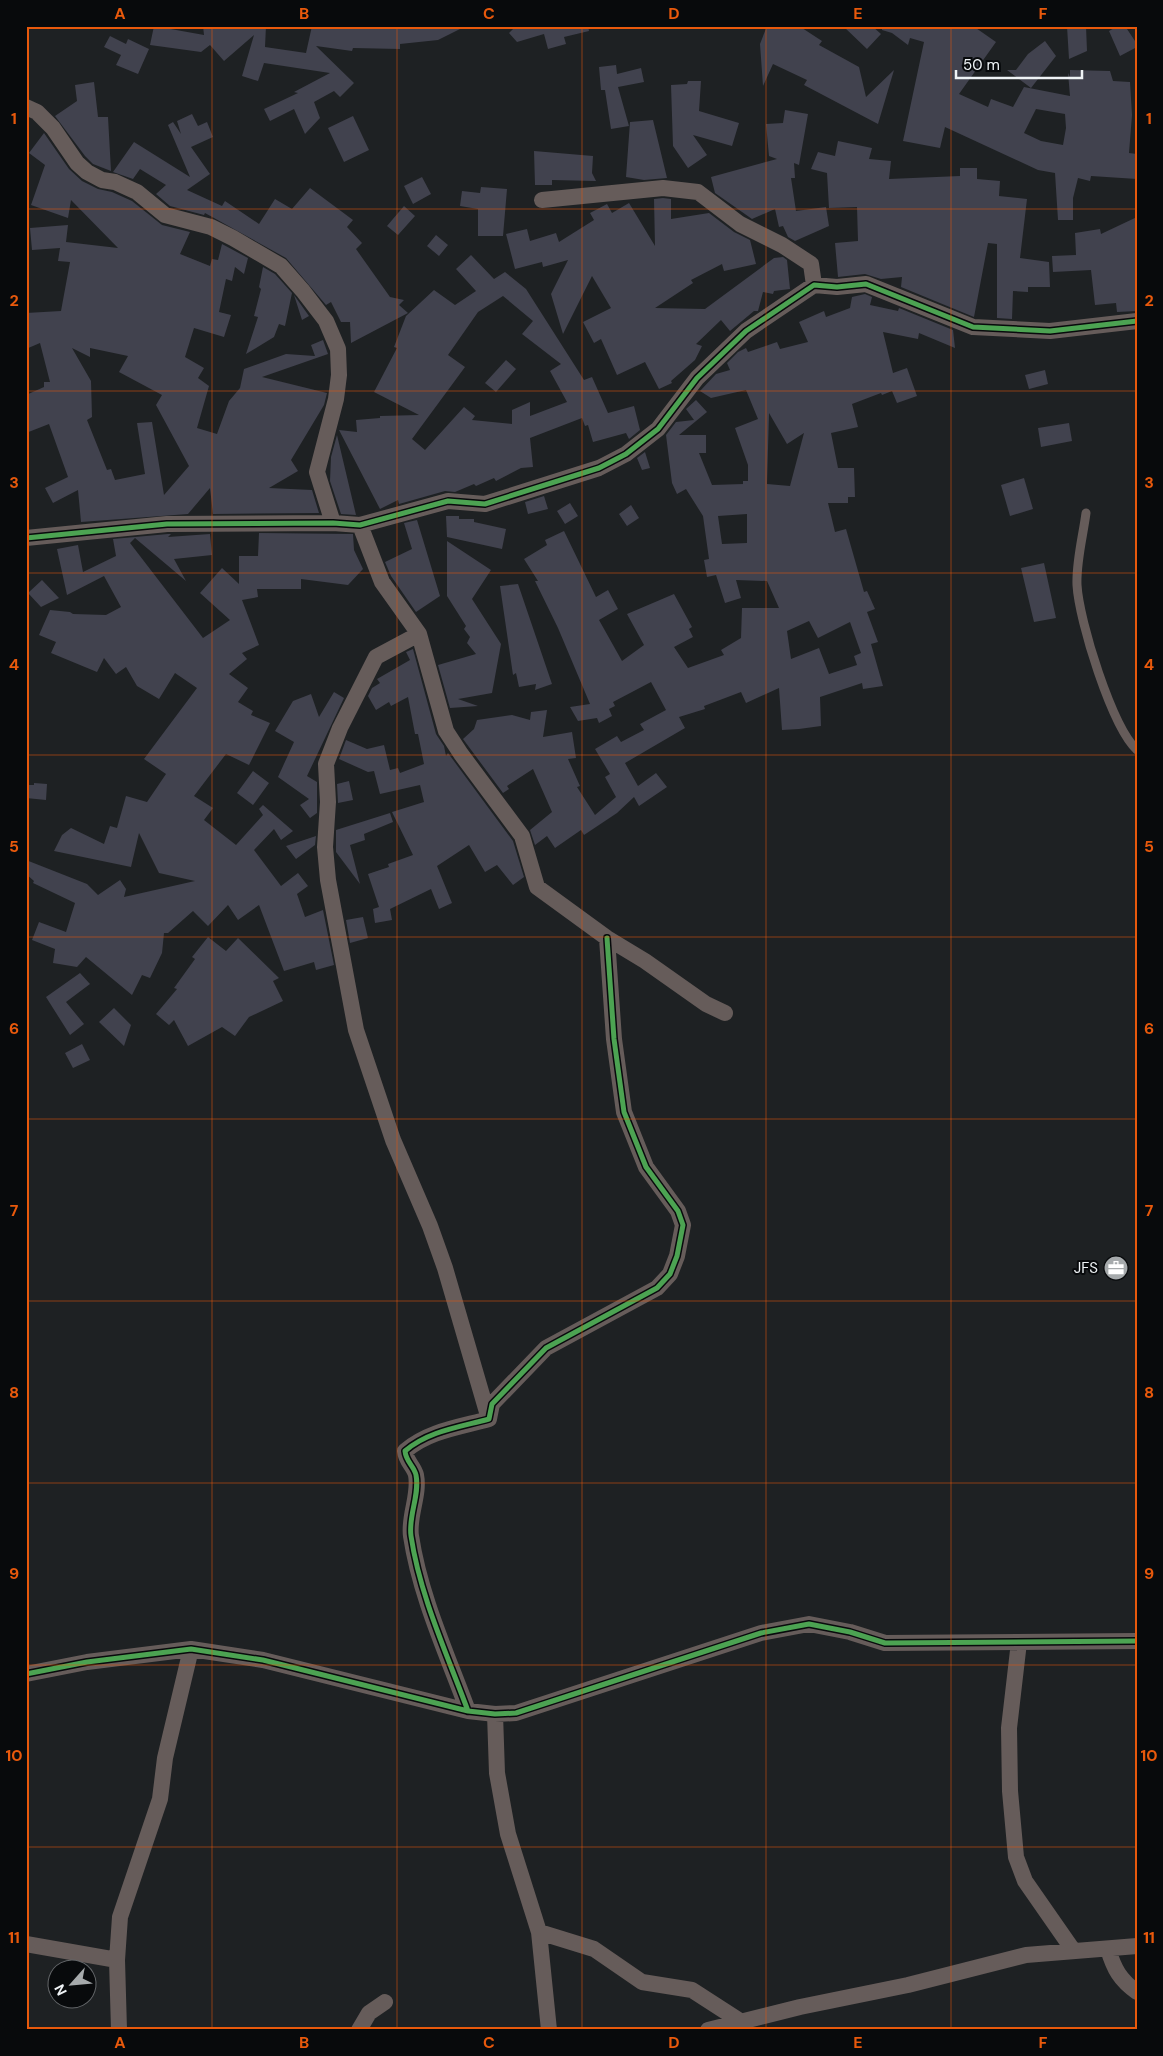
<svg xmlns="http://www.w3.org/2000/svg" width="1163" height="2056" font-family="'DM Sans',sans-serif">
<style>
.building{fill:#41424e;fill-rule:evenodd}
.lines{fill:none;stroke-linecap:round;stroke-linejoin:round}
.lane{stroke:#665c5a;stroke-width:9}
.street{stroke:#665c5a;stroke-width:16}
.cycleway-casing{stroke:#080a0c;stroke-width:8}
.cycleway{stroke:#4ca352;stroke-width:5}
.grid{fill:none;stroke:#e8590c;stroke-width:1;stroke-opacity:0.55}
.labels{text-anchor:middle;stroke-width:4;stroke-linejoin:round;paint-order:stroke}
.poi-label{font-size:15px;fill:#eff3f6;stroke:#080a0c;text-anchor:end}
.neatline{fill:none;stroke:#e8590c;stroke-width:2}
.grid-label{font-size:16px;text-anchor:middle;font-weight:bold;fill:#e8590c}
</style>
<rect width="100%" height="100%" fill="#1e2123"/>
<path class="building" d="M 154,26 L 204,35 L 203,26 L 266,26 L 265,47 L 306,53 L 312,26 L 466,26 L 438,40 L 400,44 L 400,49 L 353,48 L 352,51 L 316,46 L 354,83 L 340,97 L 334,91 L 314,102 L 320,118 L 305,134 L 294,109 L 270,121 L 264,109 L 298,93 L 294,92 L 330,73 L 264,63 L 258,81 L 242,76 L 254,35 L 224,61 L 210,45 L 201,52 L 150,45 Z
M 516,26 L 588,26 L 589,31 L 564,37 L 566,44 L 548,49 L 544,34 L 517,42 L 509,33 Z
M 767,26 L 799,26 L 822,41 L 819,45 L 859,67 L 866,97 L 894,70 L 878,124 L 804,85 L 807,80 L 773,64 L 763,86 L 760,44 Z
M 843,26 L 872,26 L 881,34 L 867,49 Z
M 882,26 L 973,26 L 996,42 L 959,94 L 988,107 L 991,99 L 1013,107 L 1024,87 L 1070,96 L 1068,73 L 1070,77 L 1070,70 L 1110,71 L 1113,81 L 1130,82 L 1132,115 L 1129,153 L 1137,154 L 1137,179 L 1091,176 L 1090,181 L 1078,178 L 1073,198 L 1073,220 L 1058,220 L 1055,173 L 1038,170 L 945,127 L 940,148 L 903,141 L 924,42 L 910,38 L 908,45 L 892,33 L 882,30 ZM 1036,109 L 1065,114 L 1066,128 L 1063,145 L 1041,141 L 1024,133 Z
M 1067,26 L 1086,26 L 1087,51 L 1069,59 Z
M 1118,26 L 1125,26 L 1137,44 L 1137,47 L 1120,56 L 1109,31 Z
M 110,36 L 126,44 L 128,39 L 149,49 L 138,74 L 116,65 L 121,55 L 104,47 Z
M 1045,41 L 1056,56 L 1031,88 L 1007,70 L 1016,70 L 1028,54 Z
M 616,65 L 617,74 L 641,68 L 644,82 L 618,87 L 629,126 L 611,129 L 605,90 L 601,90 L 599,67 Z
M 688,81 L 701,81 L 699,111 L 739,123 L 732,146 L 693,135 L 707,155 L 688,168 L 673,146 L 671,85 L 687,84 Z
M 94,82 L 98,117 L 108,117 L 111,171 L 93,164 L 85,156 L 55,116 L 77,101 L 75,85 Z
M 785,110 L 808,114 L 799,165 L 794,163 L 795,178 L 791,178 L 796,211 L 826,207 L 829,226 L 795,241 L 788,237 L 783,226 L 779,227 L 775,209 L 752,219 L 715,193 L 711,177 L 777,159 L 769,156 L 766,124 L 783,123 Z
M 192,114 L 198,126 L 207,122 L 213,137 L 191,147 L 210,174 L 187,190 L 222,206 L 225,201 L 259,224 L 275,199 L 292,209 L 310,188 L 353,220 L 347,227 L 362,243 L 356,249 L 390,297 L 404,300 L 399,305 L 408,313 L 351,343 L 350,322 L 341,322 L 331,302 L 326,305 L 286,258 L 205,213 L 204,215 L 170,206 L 156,194 L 166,185 L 140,169 L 133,179 L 113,172 L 134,142 L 190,177 L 168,125 L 173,122 L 181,134 L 177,121 Z
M 353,116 L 369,150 L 344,162 L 328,128 Z
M 653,120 L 667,178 L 644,180 L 626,177 L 630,122 Z
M 44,133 L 69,169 L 82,181 L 98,189 L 112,192 L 132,201 L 162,225 L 190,232 L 180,254 L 210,266 L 212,259 L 218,260 L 222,244 L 248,258 L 244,274 L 235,267 L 232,281 L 226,279 L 219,312 L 231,315 L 224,337 L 194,328 L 185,357 L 204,368 L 198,378 L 209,386 L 197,428 L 217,434 L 229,401 L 240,388 L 244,369 L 286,354 L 315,356 L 311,345 L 323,340 L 328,354 L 262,377 L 327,393 L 324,405 L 291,460 L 298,471 L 269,488 L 312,490 L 319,513 L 213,514 L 210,488 L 188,514 L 81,522 L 78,490 L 53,503 L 45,488 L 68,477 L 49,424 L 26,433 L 26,395 L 44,387 L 44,382 L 50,382 L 40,343 L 26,349 L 26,313 L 61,311 L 70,262 L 58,261 L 60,248 L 32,250 L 30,228 L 68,225 L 66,242 L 118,248 L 71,200 L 68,218 L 31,205 L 45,165 L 29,153 ZM 72,348 L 90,357 L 90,348 L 128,356 L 119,372 L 162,395 L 156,405 L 189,466 L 164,495 L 152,422 L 137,423 L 145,474 L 115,480 L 111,469 L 107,470 L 87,420 L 92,417 L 91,381 Z
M 838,141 L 872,148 L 869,159 L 891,161 L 889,179 L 960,176 L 960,168 L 977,168 L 977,179 L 1000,181 L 999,196 L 1027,199 L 1020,258 L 1049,262 L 1050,287 L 1028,287 L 1028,292 L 1013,291 L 1012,319 L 997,318 L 997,244 L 988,243 L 974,317 L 901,287 L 902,277 L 881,279 L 865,274 L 838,277 L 835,243 L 858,241 L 857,207 L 829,208 L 827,173 L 811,169 L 818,152 L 835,156 Z
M 534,151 L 593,156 L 592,173 L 596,181 L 552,180 L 552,185 L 535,185 Z
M 422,177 L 431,194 L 413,204 L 404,186 Z
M 481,187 L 507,189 L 503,236 L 478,236 L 478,209 L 460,206 L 462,191 L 480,193 Z
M 663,198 L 671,199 L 671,219 L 709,213 L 734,232 L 750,240 L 756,264 L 724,271 L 722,264 L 691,280 L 693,283 L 655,308 L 705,309 L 774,258 L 783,257 L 787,260 L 790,289 L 774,291 L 773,294 L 763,292 L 758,311 L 754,311 L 730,331 L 721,320 L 696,344 L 702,346 L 695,360 L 671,381 L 672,383 L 659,389 L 645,362 L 617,375 L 601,339 L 594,343 L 583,322 L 611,308 L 592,276 L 563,334 L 551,294 L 568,260 L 543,267 L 542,262 L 515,269 L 506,234 L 527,229 L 530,241 L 556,233 L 559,242 L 594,220 L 590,213 L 607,204 L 612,213 L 629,203 L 655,246 L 654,199 Z
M 404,206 L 415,216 L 398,235 L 387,226 Z
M 1137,217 L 1137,311 L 1117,312 L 1116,303 L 1095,305 L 1091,270 L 1053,272 L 1052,256 L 1076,255 L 1075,233 L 1100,229 L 1101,234 Z
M 436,235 L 448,245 L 439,256 L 427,246 Z
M 471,255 L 494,279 L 505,272 L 526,289 L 584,380 L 592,377 L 608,413 L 634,406 L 640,430 L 629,439 L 626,433 L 593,442 L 588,425 L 585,426 L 582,418 L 530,438 L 533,467 L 521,468 L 496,481 L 494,478 L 476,486 L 474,484 L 455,492 L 445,491 L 399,504 L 398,500 L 380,509 L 339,430 L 357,432 L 356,420 L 380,418 L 380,416 L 419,415 L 374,392 L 397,348 L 394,347 L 406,316 L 434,290 L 455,305 L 476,291 L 456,269 ZM 503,296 L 533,321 L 522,334 L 561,364 L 550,371 L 567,402 L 530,416 L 530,402 L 512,410 L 512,424 L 472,420 L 475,416 L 464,407 L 425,450 L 412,439 L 465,367 L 448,355 L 478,312 Z
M 263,267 L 275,274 L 292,293 L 285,326 L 279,324 L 274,337 L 246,354 L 258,317 L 254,316 L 261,289 L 259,287 Z
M 865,294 L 872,297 L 870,305 L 898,311 L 899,308 L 953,330 L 955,348 L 919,333 L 918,339 L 883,332 L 893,373 L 907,368 L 917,396 L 897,403 L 892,391 L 882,395 L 881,393 L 852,404 L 858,427 L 831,433 L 838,468 L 854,468 L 855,497 L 848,497 L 848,503 L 828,503 L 835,532 L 846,529 L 864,592 L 867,591 L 875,609 L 867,612 L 878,642 L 871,644 L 883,686 L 863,689 L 862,683 L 820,697 L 821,726 L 799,729 L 782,730 L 779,688 L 746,703 L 741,692 L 704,706 L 705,709 L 679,717 L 685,728 L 625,763 L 638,786 L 656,773 L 667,787 L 639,806 L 634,797 L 617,813 L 584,835 L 581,830 L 555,848 L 547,836 L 535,845 L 530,830 L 552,812 L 533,769 L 507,786 L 509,789 L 503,793 L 463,739 L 474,729 L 477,720 L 512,715 L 530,720 L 531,712 L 547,710 L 543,737 L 572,732 L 576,758 L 568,759 L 580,786 L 577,787 L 595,815 L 616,797 L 605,777 L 610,774 L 595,749 L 617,736 L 621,742 L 644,730 L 640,724 L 666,710 L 651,682 L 613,702 L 615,706 L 609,709 L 612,716 L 599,723 L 597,718 L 578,721 L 570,707 L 590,704 L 558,628 L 535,581 L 538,581 L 524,559 L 547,545 L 545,540 L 564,531 L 596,597 L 608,590 L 618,609 L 599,620 L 622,661 L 644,645 L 627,614 L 674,594 L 692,627 L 689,629 L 693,637 L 674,647 L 688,668 L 724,655 L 721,650 L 741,638 L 742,608 L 779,608 L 767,581 L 736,580 L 741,598 L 725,603 L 716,575 L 707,577 L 704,560 L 709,559 L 703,516 L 686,489 L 677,494 L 672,483 L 666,435 L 676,422 L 694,420 L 686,409 L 696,400 L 707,412 L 679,435 L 706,435 L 706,453 L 699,453 L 712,485 L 743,484 L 743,481 L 748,481 L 748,465 L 735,428 L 758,419 L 746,390 L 711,398 L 700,391 L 716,374 L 730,370 L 727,363 L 738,352 L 746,348 L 748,352 L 777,342 L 780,349 L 808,342 L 799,322 L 824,311 L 826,317 L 850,308 L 852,297 ZM 769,413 L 787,444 L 804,433 L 790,486 L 767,484 ZM 747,514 L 747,543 L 722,544 L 718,516 ZM 809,621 L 818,638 L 850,622 L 861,653 L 854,656 L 857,665 L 829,674 L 819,648 L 791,659 L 787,631 Z
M 294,295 L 309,316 L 302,320 Z
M 506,360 L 516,369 L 496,392 L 485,383 Z
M 1045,370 L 1048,384 L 1029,389 L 1025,375 Z
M 1069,423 L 1072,441 L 1041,447 L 1038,428 Z
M 337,435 L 356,515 L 341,514 L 330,481 L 331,457 Z
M 645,452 L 650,468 L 642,470 L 637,458 Z
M 1024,478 L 1033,509 L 1010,516 L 1001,485 Z
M 544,496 L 548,509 L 528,514 L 525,502 Z
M 570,503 L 578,516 L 565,524 L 557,511 Z
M 631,505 L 639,518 L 627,526 L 619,514 Z
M 446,516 L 459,516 L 459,519 L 474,519 L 474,522 L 506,529 L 502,549 L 447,537 Z
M 417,520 L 440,596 L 416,612 L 391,576 L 385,562 L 412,549 L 404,523 Z
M 259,533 L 353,534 L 354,550 L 363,569 L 348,585 L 301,579 L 301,589 L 257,589 L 258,597 L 242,600 L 259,645 L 242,653 L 247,659 L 229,674 L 248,688 L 238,702 L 253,711 L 251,715 L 270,723 L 249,765 L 226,754 L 194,796 L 213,808 L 204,820 L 236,845 L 263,815 L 259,809 L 263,805 L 293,831 L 281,840 L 274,829 L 254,850 L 281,886 L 298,873 L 308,886 L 297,894 L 305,917 L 323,910 L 334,965 L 316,970 L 314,962 L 284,971 L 259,905 L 238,920 L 228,905 L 208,926 L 193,911 L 168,933 L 164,933 L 162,953 L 150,978 L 142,975 L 132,995 L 86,957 L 77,967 L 53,963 L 55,949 L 32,940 L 39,922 L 66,932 L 75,903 L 33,883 L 34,881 L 26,874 L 26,860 L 87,884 L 98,895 L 120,880 L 126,889 L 124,897 L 195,881 L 159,873 L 139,833 L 131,867 L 54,851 L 62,835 L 71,828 L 104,844 L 110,826 L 117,828 L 126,796 L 147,802 L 166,774 L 144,759 L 197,688 L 175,673 L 159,699 L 137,686 L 126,667 L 116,674 L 104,658 L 97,672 L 51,653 L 56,642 L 39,635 L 50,610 L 70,612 L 73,614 L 106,615 L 121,607 L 104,576 L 67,595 L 57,549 L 78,545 L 83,572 L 116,556 L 113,539 L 168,534 L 171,534 L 168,537 L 210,534 L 212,555 L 174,559 L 186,581 L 135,538 L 130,543 L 203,638 L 230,620 L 200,593 L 222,568 L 239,584 L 239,556 L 258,556 Z
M 447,541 L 491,570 L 472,599 L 501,644 L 492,693 L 458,699 L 478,706 L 450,708 L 438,665 L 476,654 L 467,643 L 470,637 L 464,629 L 466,626 L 447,596 Z
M 1044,563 L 1056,618 L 1034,622 L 1021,568 Z
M 42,580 L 59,598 L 41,607 L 28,593 Z
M 518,584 L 552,684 L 535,690 L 536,684 L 519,687 L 516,673 L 513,675 L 500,586 Z
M 413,649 L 436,734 L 444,746 L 446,756 L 448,753 L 513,841 L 524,877 L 513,885 L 497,865 L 485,872 L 469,845 L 437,866 L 452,903 L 439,909 L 431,889 L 390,909 L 392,920 L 375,923 L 373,909 L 379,907 L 368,874 L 389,867 L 388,864 L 413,855 L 392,812 L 424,802 L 420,785 L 380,794 L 374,771 L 368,772 L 339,759 L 346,740 L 367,749 L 384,745 L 390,770 L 398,768 L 400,773 L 424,764 L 418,734 L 415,734 L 408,697 L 391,706 L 389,702 L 376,710 L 368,696 L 372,688 L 380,683 L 377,679 L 410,660 L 406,652 Z
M 334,692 L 344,698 L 307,776 L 317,782 L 317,813 L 310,818 L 300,805 L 309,799 L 278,777 L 294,742 L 275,731 L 293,701 L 311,694 L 319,717 Z
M 253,771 L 269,783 L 253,805 L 237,793 Z
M 349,781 L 353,800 L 338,803 L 337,784 Z
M 34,783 L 47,784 L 46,800 L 26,798 L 26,785 L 34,785 Z
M 390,813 L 393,822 L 364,834 L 365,840 L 350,845 L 360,884 L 336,852 L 336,830 Z
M 316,836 L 315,845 L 296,859 L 286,846 Z
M 363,917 L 368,938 L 350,943 L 346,920 Z
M 208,937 L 226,951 L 238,938 L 279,978 L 273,981 L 283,1001 L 249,1017 L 235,1036 L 222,1027 L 188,1046 L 174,1020 L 169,1025 L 156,1014 L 177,989 L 174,988 L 195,959 L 192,957 Z
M 80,973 L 90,984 L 66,1002 L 84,1024 L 70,1035 L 46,997 Z
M 114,1008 L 131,1025 L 124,1046 L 99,1022 Z
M 82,1044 L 90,1060 L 73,1068 L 65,1053 Z"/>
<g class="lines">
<path class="lane" d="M 1086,513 C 1083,536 1076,562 1077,585 C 1079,621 1112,727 1137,750"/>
<path class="street" d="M 26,107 L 37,112 L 53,128 L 77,163 L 87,172 L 102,180 L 115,182 L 137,192 L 165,215 L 211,227 L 233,238 L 281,266 L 303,291 L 326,321 L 338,349 L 339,375 L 336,399 L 317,472 L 333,523
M 542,200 L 663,188 L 698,192 L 740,224 L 782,245 L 811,264 L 814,285
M 360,525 L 382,582 L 419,634 L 446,731 L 461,754 L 522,836 L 537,887 L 607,938 L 645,961 L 706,1004 L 725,1013
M 26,538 L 167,524 L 333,523 L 360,525 L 448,501 L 485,504 L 599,468 L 626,454 L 658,429 L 697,378 L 746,331 L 814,285 L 837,287 L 866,284 L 973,327 L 1050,331 L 1137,321
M 419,634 L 376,657 L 340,728 L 326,764 L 328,802 L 325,847 L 328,880 L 356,1030 L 393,1140 L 430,1226 L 445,1268 L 489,1419
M 1019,1642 L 1009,1728 L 1010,1791 L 1016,1857 L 1025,1881 L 1073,1950
M 26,1674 L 87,1662 L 191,1649 L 263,1660 L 468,1711 L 495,1714 L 516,1713 L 761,1633 L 809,1624 L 850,1632 L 885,1643 L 1137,1641
M 468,1711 C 447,1654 420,1596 411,1536 C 408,1516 420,1495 416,1475 C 414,1466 406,1462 405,1451 C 428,1431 460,1427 489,1419 L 492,1404 L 546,1348 L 657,1288 L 670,1274 L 677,1256 L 683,1225 L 678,1211 L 646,1167 L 624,1112 L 614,1039 L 607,938
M 495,1714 L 497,1773 L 508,1834 L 539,1932 L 549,2030
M 539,1932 L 594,1949 L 642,1982 L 692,1990 L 740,2021
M 26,1944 L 117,1960
M 1108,1949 C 1114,1969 1120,1980 1137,1992
M 119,2030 L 117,1960 L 120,1917 L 160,1799 L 165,1758 L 191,1649
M 359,2030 L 369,2013 L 385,2002
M 708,2030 L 800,2007 L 908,1985 L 1026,1955 L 1137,1946"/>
<defs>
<path id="cycleway" d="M 26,538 L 167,524 L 333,523 L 360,525 L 448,501 L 485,504 L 599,468 L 626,454 L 658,429 L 697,378 L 746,331 L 814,285 L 837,287 L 866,284 L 973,327 L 1050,331 L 1137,321
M 26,1674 L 87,1662 L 191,1649 L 263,1660 L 468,1711 L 495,1714 L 516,1713 L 761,1633 L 809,1624 L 850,1632 L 885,1643 L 1137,1641
M 468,1711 C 447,1654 420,1596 411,1536 C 408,1516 420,1495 416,1475 C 414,1466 406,1462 405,1451 C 428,1431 460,1427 489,1419 L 492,1404 L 546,1348 L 657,1288 L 670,1274 L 677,1256 L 683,1225 L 678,1211 L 646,1167 L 624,1112 L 614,1039 L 607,938"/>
</defs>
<use href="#cycleway" class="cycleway-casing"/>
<use href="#cycleway" class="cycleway"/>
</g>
<path class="grid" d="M 212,26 L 212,2030M 397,26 L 397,2030M 582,26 L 582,2030M 766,26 L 766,2030M 951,26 L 951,2030M 26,209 L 1137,209M 26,391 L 1137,391M 26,573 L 1137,573M 26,755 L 1137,755M 26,937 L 1137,937M 26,1119 L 1137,1119M 26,1301 L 1137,1301M 26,1483 L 1137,1483M 26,1665 L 1137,1665M 26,1847 L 1137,1847"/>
<defs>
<symbol id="office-disc" viewBox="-11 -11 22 22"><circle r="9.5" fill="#a6aaac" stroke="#080a0c"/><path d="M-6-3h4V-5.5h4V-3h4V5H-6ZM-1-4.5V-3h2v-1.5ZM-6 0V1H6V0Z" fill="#fff"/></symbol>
</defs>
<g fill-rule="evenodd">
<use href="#office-disc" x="1102" y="1254" width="28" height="28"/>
</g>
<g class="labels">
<g class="poi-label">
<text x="1098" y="1273">JFS</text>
</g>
</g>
<rect width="1163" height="2056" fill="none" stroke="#080a0c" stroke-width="55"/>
<g transform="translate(72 1984) rotate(243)"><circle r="24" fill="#080a0c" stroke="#64676a"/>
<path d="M0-4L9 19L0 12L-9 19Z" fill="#a6aaac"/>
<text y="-8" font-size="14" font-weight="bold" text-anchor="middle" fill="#eff3f6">N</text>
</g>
<path d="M956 70v8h126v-8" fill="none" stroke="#eff3f6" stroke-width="2.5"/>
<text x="963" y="70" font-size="15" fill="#eff3f6" stroke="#080a0c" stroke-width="4" paint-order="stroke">50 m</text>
<rect x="28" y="28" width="1108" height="2000" class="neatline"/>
<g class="grid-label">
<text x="120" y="19">A</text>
<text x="304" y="19">B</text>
<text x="489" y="19">C</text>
<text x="674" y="19">D</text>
<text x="858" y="19">E</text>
<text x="1043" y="19">F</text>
<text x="14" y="124">1</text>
<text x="1149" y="124">1</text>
<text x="14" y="306">2</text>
<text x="1149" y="306">2</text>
<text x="14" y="488">3</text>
<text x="1149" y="488">3</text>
<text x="14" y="670">4</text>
<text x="1149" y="670">4</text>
<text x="14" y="852">5</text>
<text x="1149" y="852">5</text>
<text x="14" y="1034">6</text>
<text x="1149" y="1034">6</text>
<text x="14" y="1216">7</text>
<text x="1149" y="1216">7</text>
<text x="14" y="1398">8</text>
<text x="1149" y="1398">8</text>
<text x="14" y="1579">9</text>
<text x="1149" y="1579">9</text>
<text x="14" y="1761">10</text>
<text x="1149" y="1761">10</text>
<text x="14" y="1943">11</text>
<text x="1149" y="1943">11</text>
<text x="120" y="2048">A</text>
<text x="304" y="2048">B</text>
<text x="489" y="2048">C</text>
<text x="674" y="2048">D</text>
<text x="858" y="2048">E</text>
<text x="1043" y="2048">F</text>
</g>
</svg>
